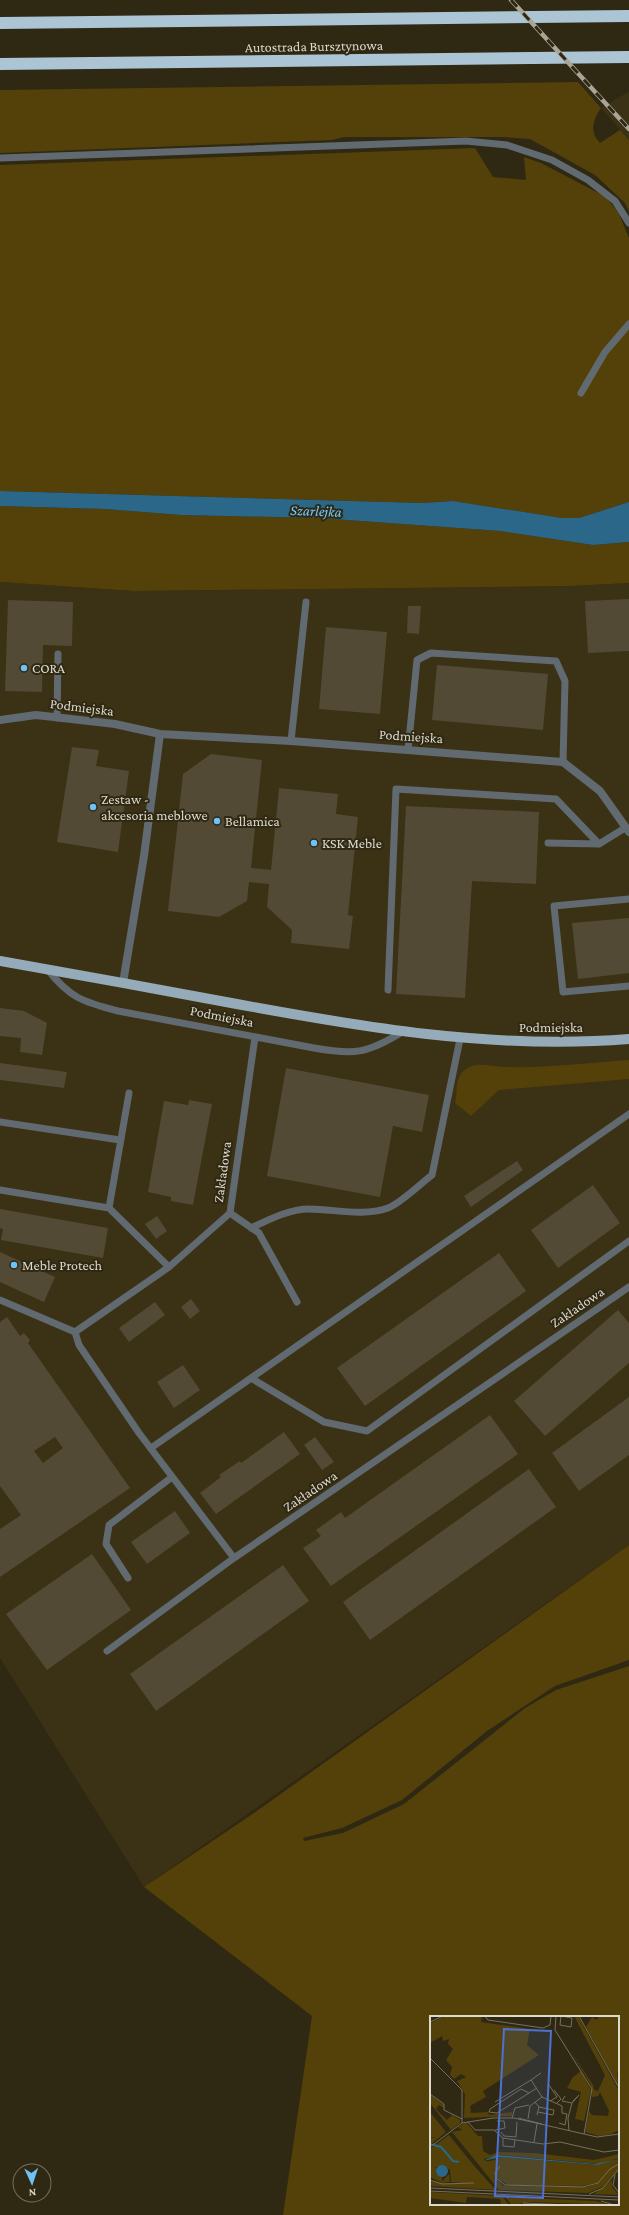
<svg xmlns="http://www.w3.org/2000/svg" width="629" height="2215" font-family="'Crimson Pro',serif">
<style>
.built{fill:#3b3114}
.green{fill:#534109;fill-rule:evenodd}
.water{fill:#2b6789}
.building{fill:#524a34;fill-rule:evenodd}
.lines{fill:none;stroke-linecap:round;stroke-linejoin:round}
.lane{stroke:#606a70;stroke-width:7}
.street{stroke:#606a70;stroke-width:8}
.primary{stroke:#96abb9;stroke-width:10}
.highway{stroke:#abc5d5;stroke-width:12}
.rail-casing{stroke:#aaa596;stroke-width:4.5}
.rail{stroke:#2f2813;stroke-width:3;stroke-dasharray:9;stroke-linecap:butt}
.poi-dot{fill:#6fc2f4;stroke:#2f2813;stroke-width:1.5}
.labels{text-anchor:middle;stroke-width:4;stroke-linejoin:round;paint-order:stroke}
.street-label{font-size:14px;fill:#ddd9cc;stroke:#2f2813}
.poi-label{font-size:14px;fill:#ddd9cc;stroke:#2f2813;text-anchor:start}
.water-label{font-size:15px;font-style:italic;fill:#72cafe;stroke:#2f2813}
.inset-river{fill:none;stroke:#2b6789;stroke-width:2}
.inset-road{fill:none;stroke:#756f5d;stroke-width:1}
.view{fill:#4d71d5;fill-opacity:0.15;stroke:#4d71d5;stroke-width:2}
.inset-edge{fill:none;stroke:#ddd9cc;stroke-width:2}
</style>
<rect width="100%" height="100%" fill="#2f2813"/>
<path class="built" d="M 628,92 L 629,93 L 629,140 L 601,108 Z
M 0,582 L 134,591 L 571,586 L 629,583 L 629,1545 L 144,1887 L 0,1658 Z"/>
<path class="green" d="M 578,82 L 601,108 C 593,120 589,132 600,143 L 620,130 L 629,140 L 629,211 L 625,203 L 595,175 L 530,139 L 502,137 L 344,137 L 332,140 L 0,153 L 0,90 Z
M 475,148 L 493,177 L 526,180 L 524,157 L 541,163 L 606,197 L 619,214 L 629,238 L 629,502 L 579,518 L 562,518 L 452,501 L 422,503 L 0,491 L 0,165 Z
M 0,506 L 105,509 L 181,515 L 319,518 L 500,531 L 593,545 L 629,542 L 629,583 L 571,586 L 134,591 L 0,582 Z
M 629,1060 L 629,1079 L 499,1090 L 471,1116 L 455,1103 C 458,1090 454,1078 466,1069 C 477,1061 491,1067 504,1067 C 546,1068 587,1063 629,1060 Z
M 629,1545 L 629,1660 L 555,1686 L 487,1731 L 402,1800 L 342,1828 L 303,1838 L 304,1841 L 343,1833 L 404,1804 L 525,1708 L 556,1690 L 629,1666 L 629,2215 L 283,2215 L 312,2016 L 144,1887 L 254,1813 ZM 431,2017 L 618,2017 L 618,2204 L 431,2204 Z"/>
<path class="water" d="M 0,491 L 422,503 L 453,501 L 562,518 L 579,518 L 629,502 L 629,542 L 593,545 L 500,531 L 319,518 L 181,515 L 105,509 L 0,506 Z"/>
<path class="building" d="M 629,599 L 629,651 L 588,653 L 585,601 Z
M 8,600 L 73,602 L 72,646 L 43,645 L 42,692 L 5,691 Z
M 408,606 L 421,606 L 419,634 L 407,633 Z
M 326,627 L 387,632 L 380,714 L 319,709 Z
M 437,665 L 548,674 L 543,730 L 432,720 Z
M 72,747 L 99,750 L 96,766 L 129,771 L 118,852 L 57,842 Z
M 211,754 L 262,760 L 251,868 L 271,870 L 279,788 L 338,794 L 336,814 L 358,817 L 348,915 L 353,916 L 349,949 L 291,943 L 292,930 L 267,907 L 269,884 L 249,882 L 247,901 L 219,917 L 168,911 L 183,774 Z
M 406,806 L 539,812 L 536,884 L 472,881 L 465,998 L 396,994 Z
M 629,918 L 629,973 L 578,979 L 572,923 Z
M 0,1008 L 24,1011 L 47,1023 L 42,1055 L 20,1052 L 21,1038 L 0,1036 Z
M 0,1063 L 67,1072 L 64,1088 L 0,1080 Z
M 286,1068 L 429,1095 L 422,1132 L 393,1126 L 380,1197 L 267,1176 Z
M 189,1100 L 212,1104 L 193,1205 L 171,1201 L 171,1197 L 148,1192 L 164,1101 L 188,1105 Z
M 517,1161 L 523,1170 L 471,1207 L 464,1196 Z
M 593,1185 L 620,1223 L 558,1268 L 531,1230 Z
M 0,1209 L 108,1228 L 103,1258 L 1,1240 L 3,1229 L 0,1228 Z
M 157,1216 L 167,1231 L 156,1239 L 145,1224 Z
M 0,1252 L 55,1277 L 44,1302 L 0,1282 Z
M 499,1253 L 526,1291 L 365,1406 L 337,1368 Z
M 191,1299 L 200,1311 L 190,1319 L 181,1307 Z
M 155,1302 L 165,1315 L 129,1342 L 119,1328 Z
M 618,1310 L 629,1323 L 629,1363 L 545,1436 L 514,1401 Z
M 7,1317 L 20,1336 L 24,1333 L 30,1340 L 28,1343 L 130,1488 L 0,1577 L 0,1529 L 21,1515 L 0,1486 L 0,1322 ZM 55,1437 L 63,1448 L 43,1463 L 34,1451 Z
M 183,1365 L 200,1390 L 174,1408 L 157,1382 Z
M 629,1397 L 629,1455 L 579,1491 L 552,1453 Z
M 490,1415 L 518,1454 L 331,1586 L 303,1548 L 321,1536 L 316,1530 L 341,1512 L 345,1518 Z
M 284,1432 L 300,1454 L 216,1514 L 200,1493 L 221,1477 L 219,1475 L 240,1461 L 241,1463 Z
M 315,1437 L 334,1462 L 322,1470 L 304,1445 Z
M 529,1469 L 556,1507 L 370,1640 L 343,1602 Z
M 175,1511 L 190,1533 L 147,1564 L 131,1542 Z
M 92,1554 L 131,1610 L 47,1670 L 6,1614 Z
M 283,1565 L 309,1601 L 156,1711 L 130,1674 Z"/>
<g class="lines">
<path class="lane" d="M 0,158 L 466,141 L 507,145 L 552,160 L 588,180 L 615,201 L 629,223
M 581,393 L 605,352 L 629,324
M 57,718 L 58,654
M 291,741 L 306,602
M 408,750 L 417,660 L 431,653 L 556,661 L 565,681 L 563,762
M 548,843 L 599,844 L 625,828
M 629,899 L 554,906 L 563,992 L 629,986
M 47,969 C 70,998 83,1002 118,1011 L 314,1048 C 353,1055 367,1054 402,1032
M 388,990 L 396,789 L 556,799 L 599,844
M 129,1093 L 109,1208 L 169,1267
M 0,1122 L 120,1140
M 0,1190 L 109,1208
M 230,1213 L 259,1233 L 297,1302
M 251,1228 C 268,1220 289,1209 309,1209 C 335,1209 362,1217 388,1208 C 401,1203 420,1184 432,1175 L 460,1039
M 0,1300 L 75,1332 L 169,1267 L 230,1213 L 255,1037
M 75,1332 L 79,1345 L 139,1433 L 234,1558 L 629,1287
M 251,1378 L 324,1422 L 367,1431 L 629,1241
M 151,1448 L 629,1114
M 128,1578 L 106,1544 L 109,1525 L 172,1477
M 107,1651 L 234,1558"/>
<path class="street" d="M 0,720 L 36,715 L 115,724 L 160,734 L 291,741 L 563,762 L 600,791 L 629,832
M 123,983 L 144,856 L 160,734"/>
<path class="primary" d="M 0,961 C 75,974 151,988 226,1002 C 360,1027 493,1050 629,1039"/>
<path class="highway" d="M 0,23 L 629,16
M 0,64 L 629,57"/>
<defs>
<path id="rail" d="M 511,0 L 629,129"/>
</defs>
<use href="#rail" class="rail-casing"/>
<use href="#rail" class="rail"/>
</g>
<g class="poi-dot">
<circle cx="24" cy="668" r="4"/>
<circle cx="93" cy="807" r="4"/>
<circle cx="217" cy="821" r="4"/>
<circle cx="314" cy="843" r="4"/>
<circle cx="14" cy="1265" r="4"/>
</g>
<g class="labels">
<g class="street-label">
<text transform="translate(314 46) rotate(-1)" y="5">Autostrada Bursztynowa</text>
<text transform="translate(82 707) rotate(7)" y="5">Podmiejska</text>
<text transform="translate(411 736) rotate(4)" y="5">Podmiejska</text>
<text transform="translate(222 1016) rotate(11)" y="5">Podmiejska</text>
<text x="551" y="1032">Podmiejska</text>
<text transform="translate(222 1172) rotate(-82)" y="5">Zakładowa</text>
<text transform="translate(577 1307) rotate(-34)" y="5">Zakładowa</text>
<text transform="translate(310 1491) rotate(-34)" y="5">Zakładowa</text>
</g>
<g class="poi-label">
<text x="32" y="673">CORA</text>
<text x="101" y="804">Zestaw -<tspan x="101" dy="16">akcesoria meblowe</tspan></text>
<text x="225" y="826">Bellamica</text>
<text x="322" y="848">KSK Meble</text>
<text x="22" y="1270">Meble Protech</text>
</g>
<g class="water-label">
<text transform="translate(316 511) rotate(2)" y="5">Szarlejka</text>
</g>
</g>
<g transform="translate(430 2016)">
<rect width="189" height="189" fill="#2f2813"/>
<path d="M 15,0 L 52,0 L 51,6 L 100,13 L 97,29 L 109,39 L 53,75 L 56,81 L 40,90 L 41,97 L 58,96 L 59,99 L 82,96 L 82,100 L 34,102 L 35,78 L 27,65 L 36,61 L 31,58 L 24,63 L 20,59 L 22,51 L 16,44 L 23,33 L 18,28 L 19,23 L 13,25 L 12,20 L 0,27 L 0,7 ZM 144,0 L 148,0 L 189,75 L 189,114 L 181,118 L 169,120 L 155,116 L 159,95 L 162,99 L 178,100 L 179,95 L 170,76 L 168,80 L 162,81 L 161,69 L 140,34 L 163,69 L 164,74 L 168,75 L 175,59 ZM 169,0 L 189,0 L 189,56 L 187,57 L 189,71 L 156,11 L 162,1 L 167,4 ZM 151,55 L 161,74 L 154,105 L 145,103 L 151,76 L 137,72 L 143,61 ZM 0,79 L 14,89 L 14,92 L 9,89 L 6,93 L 17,104 L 22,99 L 30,104 L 30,107 L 21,114 L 0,87 ZM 0,96 L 16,116 L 0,129 L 0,122 L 7,122 L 0,121 ZM 36,106 L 48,120 L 52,120 L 53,135 L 60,139 L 68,136 L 105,137 L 164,144 L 189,138 L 189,142 L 169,148 L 70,139 L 54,143 L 54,145 L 60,145 L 72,141 L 164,149 L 189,143 L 189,148 L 180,153 L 167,167 L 152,170 L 78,169 L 65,161 L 73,170 L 158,171 L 166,168 L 180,153 L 189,149 L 189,153 L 174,170 L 158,177 L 69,174 L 22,116 L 32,114 L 28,111 ZM 19,119 L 46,152 L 66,174 L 0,170 L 0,165 L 8,167 L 43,168 L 21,166 L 20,154 L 16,151 L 6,151 L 6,157 L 12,161 L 12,165 L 19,158 L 20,166 L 12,167 L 0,161 L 0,133 ZM 182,164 L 182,171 L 189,179 L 164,178 ZM 0,176 L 72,180 L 79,189 L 71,189 L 70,183 L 37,181 L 36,187 L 0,182 ZM 75,181 L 165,185 L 182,189 L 100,186 L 82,189 Z" fill="#534109"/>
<path d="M 66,139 L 165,148 L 189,143 L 167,149 L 71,141 L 53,145 ZM6 155a6 6 0 1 1 12 0a6 6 0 1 1-12 0Z" fill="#2b6789"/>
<path class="inset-river" d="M 0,128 L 11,131 L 23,145 L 29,146"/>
<path class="inset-road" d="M 55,0 L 58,4 L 113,12 L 120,9 L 121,0M 126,0 L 125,14 L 162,73 L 154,118M 130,0 L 131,0 L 142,2 L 141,11 L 130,9 L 131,0M 149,0 L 189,72M 0,6 L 13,0M 0,42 L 32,74 L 32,107M 101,64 L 111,57M 119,69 L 127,81 L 120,85M 124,74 L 131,83 L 127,87M 99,77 L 91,73 L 60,93 L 59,96 L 67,97 L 107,72M 0,78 L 14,88 L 14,94 L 32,103M 135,80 L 132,85 L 142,87M 65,86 L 101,64 L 112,81M 105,86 L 109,91 L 107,99M 108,96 L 123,99 L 124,94 L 109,91M 82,102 L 85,92 L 99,89M 88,102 L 112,108M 98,103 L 100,90 L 112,81 L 132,90 L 132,97 L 137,98 L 135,109 L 129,107M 38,106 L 45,114 L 64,114 L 73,122 L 113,128 L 130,126 L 174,136 L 189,134M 65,114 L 75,112 L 74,105 L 67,105M 139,115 L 138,102 L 142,87 L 149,79 L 143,85M 71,116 L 74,120 L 86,121 L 87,106M 73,122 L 73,130 L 84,131 L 85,124M 104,126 L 107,108M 0,131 L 32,107 L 63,102 L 84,102 L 167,121 L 189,118M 70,150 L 65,157 L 66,162 L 75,169 L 153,171 L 168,167 L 180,153 L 189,148M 185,159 L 183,169 L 189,177M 0,164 L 12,168 L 44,167M 0,172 L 189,181M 0,175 L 189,184M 159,178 L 173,172 L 189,153M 171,185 L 184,189M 93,187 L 140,189"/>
<path class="view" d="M 74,13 L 121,15 L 113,182 L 65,180 Z"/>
<rect width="189" height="189" class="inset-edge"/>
</g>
<g transform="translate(32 2183) rotate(177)"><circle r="19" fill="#2f2813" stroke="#756f5d"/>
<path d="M0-3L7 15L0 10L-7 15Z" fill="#6fc2f4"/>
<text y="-6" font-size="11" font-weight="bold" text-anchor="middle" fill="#ddd9cc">N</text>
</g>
</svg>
